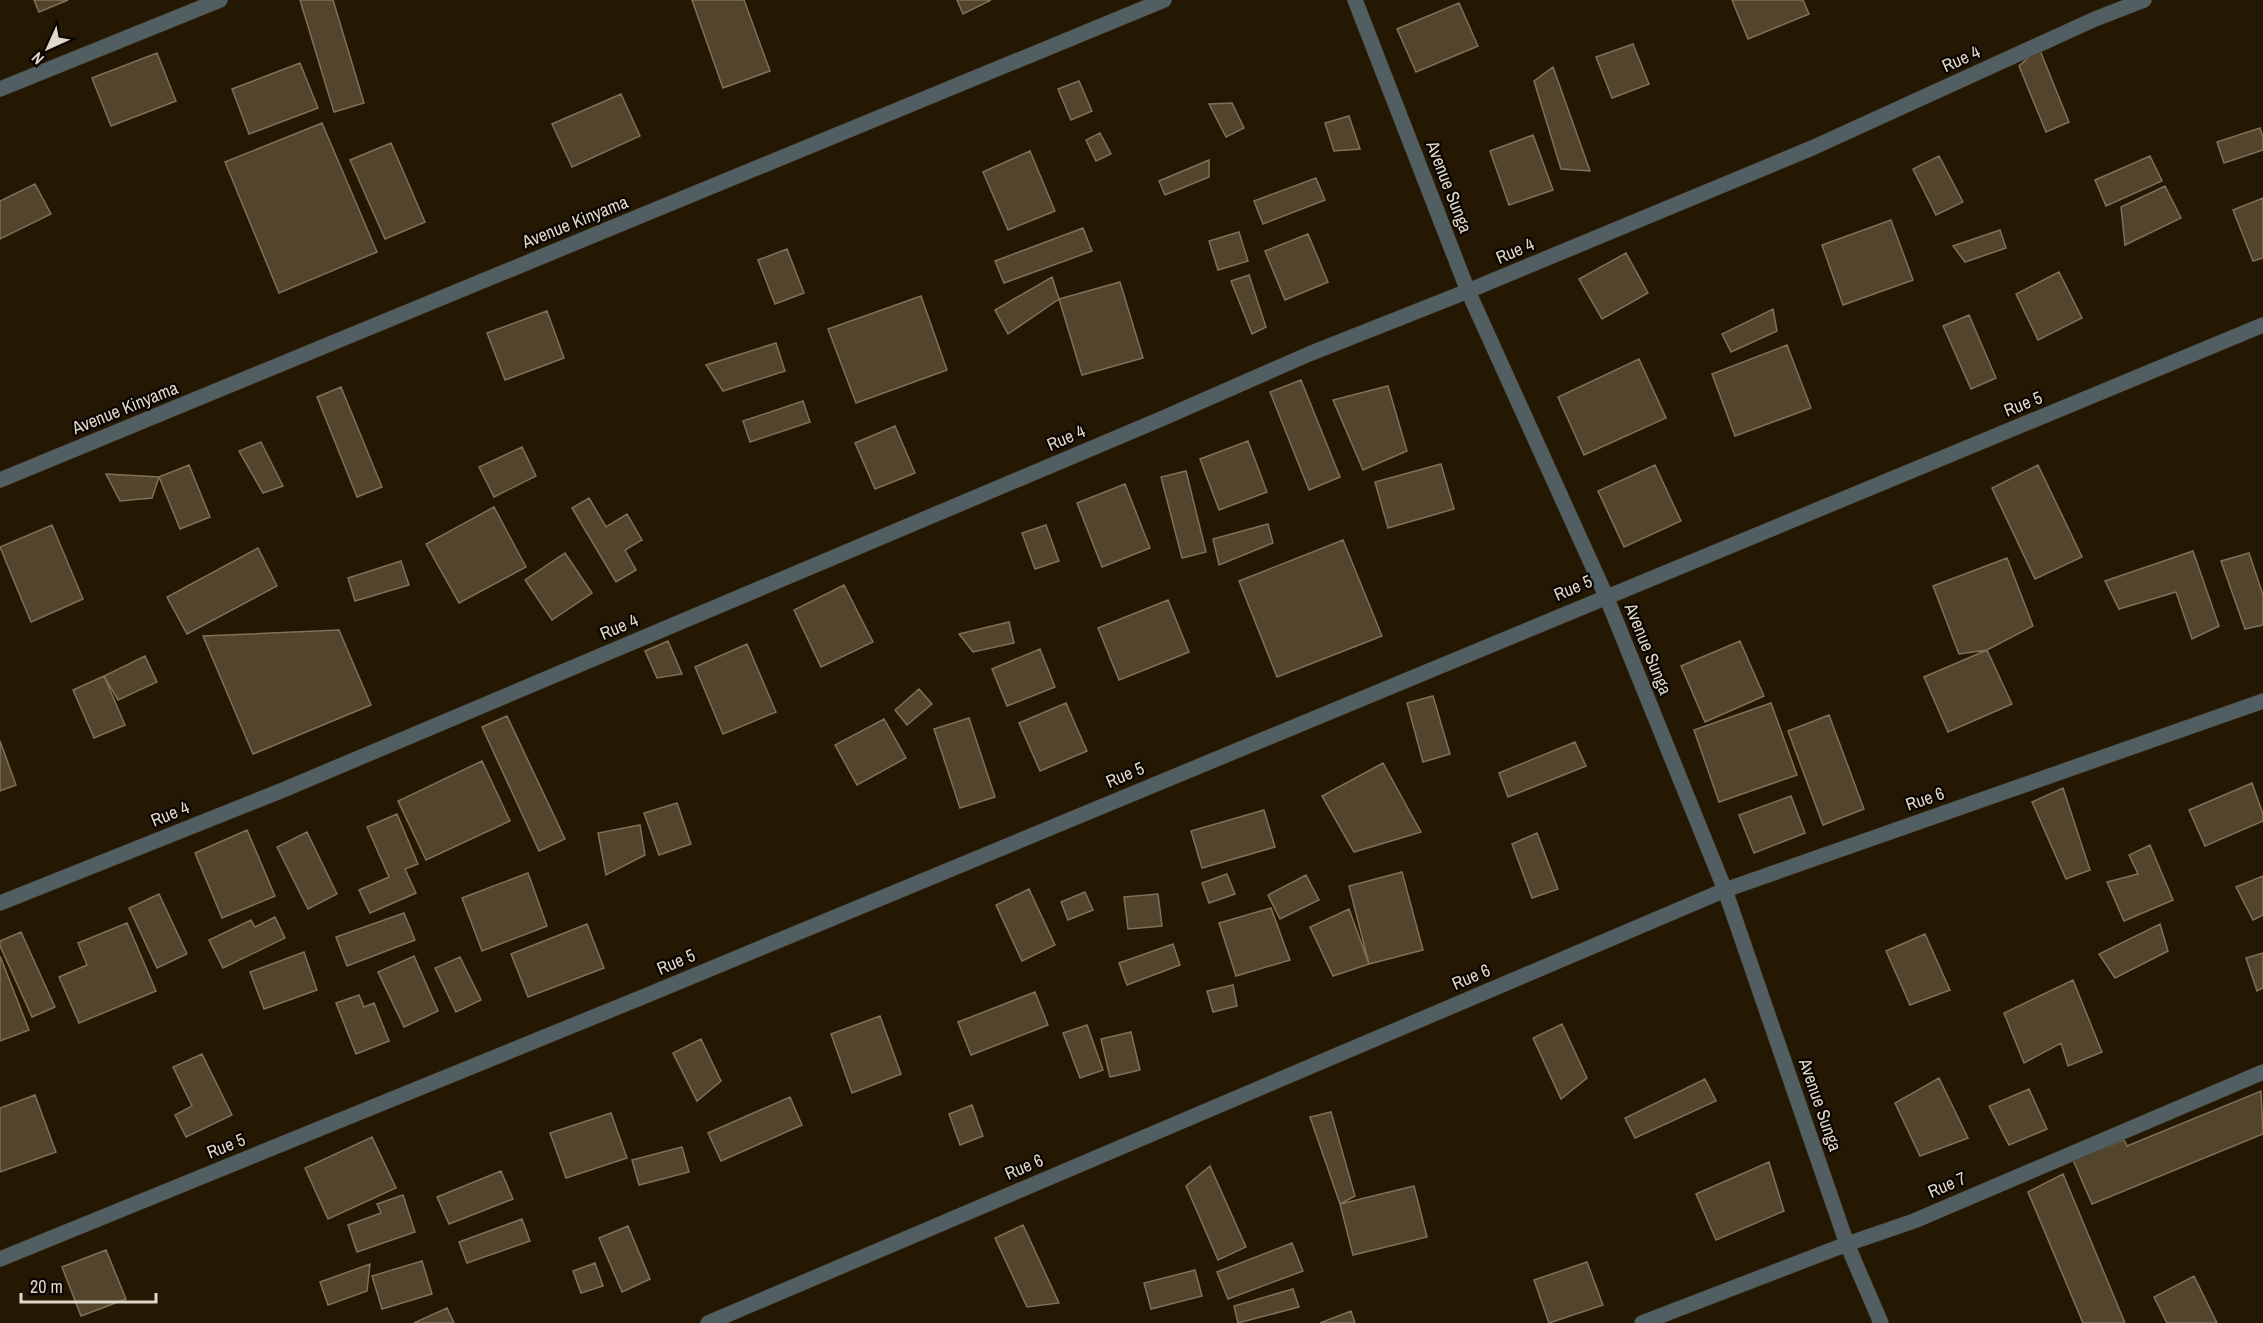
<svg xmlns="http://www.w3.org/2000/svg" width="2263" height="1323" font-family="'Archivo Narrow',sans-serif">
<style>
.building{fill:#53452d;stroke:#7f7057;stroke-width:1.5}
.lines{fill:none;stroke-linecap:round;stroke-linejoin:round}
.street-casing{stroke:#3f331f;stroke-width:16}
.street{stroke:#515f62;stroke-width:15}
.labels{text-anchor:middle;stroke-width:4.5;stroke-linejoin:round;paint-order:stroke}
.street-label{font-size:18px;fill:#dfd7c9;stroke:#0a0501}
</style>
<rect width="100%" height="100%" fill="#251803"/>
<path class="building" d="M 34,0 L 68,0 L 39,12 Z
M 300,0 L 333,0 L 364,103 L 334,112 Z
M 692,0 L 744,0 L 770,71 L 723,88 Z
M 957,0 L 991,0 L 963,14 Z
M 1732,0 L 1803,0 L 1809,14 L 1748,39 Z
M 1459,3 L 1478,46 L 1416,72 L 1397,29 Z
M 1633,44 L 1649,84 L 1612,98 L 1596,57 Z
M 2039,48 L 2069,122 L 2046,132 L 2019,66 Z
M 157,53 L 176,101 L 111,126 L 92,78 Z
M 300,63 L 318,108 L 249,134 L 232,89 Z
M 1553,67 L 1590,171 L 1561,169 L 1534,81 Z
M 1079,81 L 1092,111 L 1071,120 L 1058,89 Z
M 621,94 L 640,136 L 572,167 L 552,124 Z
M 1232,103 L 1244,128 L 1226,137 L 1209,104 Z
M 1349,116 L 1360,149 L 1334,151 L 1325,123 Z
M 322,123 L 377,252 L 279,293 L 225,162 Z
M 2260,128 L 2263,137 L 2263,150 L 2224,163 L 2217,142 Z
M 1100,133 L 1111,154 L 1096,161 L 1086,140 Z
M 1533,135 L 1553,190 L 1509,205 L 1490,151 Z
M 391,143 L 425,222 L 385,239 L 350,160 Z
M 1030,151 L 1055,211 L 1008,230 L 983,172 Z
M 1939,156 L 1963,202 L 1936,215 L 1913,169 Z
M 2150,156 L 2162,181 L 2106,206 L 2095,180 Z
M 1209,160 L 1209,177 L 1165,195 L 1159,181 Z
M 1316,178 L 1325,200 L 1263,224 L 1254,201 Z
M 35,184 L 51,214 L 0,239 L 0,201 Z
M 2165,186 L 2181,218 L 2125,245 L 2121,207 Z
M 2263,198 L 2263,258 L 2253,261 L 2233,210 Z
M 1891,220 L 1913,280 L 1843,305 L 1822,245 Z
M 1083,228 L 1092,251 L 1004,283 L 995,261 Z
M 2000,230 L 2006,248 L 1965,262 L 1953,246 Z
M 1239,232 L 1248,261 L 1218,270 L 1209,241 Z
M 1308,234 L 1328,282 L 1285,300 L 1265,251 Z
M 787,249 L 804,293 L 775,304 L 758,260 Z
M 1626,253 L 1648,293 L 1602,319 L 1579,279 Z
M 2059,272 L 2082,318 L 2038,340 L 2016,294 Z
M 1249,275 L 1266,327 L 1252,334 L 1231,281 Z
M 1052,277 L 1059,299 L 1008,334 L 995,310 Z
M 1120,282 L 1143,358 L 1082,375 L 1059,299 Z
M 921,296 L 947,370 L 856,403 L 828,329 Z
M 1773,309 L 1777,331 L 1731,352 L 1722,334 Z
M 547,311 L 564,358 L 505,380 L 487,333 Z
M 1969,315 L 1996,378 L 1971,389 L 1943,326 Z
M 776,343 L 785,371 L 723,391 L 706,365 Z
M 1787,345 L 1811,408 L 1735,436 L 1712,374 Z
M 1639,359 L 1666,418 L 1584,455 L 1558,397 Z
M 1301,380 L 1340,477 L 1309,490 L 1270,392 Z
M 1388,386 L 1407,451 L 1363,470 L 1333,400 Z
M 341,387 L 382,487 L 357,497 L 317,397 Z
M 803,401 L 810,422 L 750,442 L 743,421 Z
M 895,426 L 915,473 L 875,489 L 855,443 Z
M 1248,441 L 1267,492 L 1219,510 L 1200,459 Z
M 261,442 L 283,486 L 263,493 L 239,451 Z
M 522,447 L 536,476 L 494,497 L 479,467 Z
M 1441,464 L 1454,509 L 1388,528 L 1375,482 Z
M 189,465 L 210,517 L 180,529 L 159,477 Z
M 1655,465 L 1681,521 L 1624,547 L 1598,491 Z
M 2038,465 L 2082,557 L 2035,579 L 1992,488 Z
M 1186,471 L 1206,552 L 1182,558 L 1161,477 Z
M 106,474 L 159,477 L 152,498 L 120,501 Z
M 1125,484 L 1150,548 L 1102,567 L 1077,503 Z
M 589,498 L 606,527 L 627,514 L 642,540 L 625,550 L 636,570 L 616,582 L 572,508 Z
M 494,507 L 526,567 L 459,603 L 426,544 Z
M 1268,524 L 1273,543 L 1219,565 L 1213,539 Z
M 52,525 L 83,599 L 31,622 L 0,547 Z
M 1046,525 L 1059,561 L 1035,569 L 1022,533 Z
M 1343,540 L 1382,636 L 1277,677 L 1239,581 Z
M 258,548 L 277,586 L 187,634 L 167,597 Z
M 2193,551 L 2219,626 L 2192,639 L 2176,592 L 2119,609 L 2105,581 Z
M 565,553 L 592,593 L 552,620 L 525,580 Z
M 2249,553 L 2263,595 L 2263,625 L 2245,629 L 2221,561 Z
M 2007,558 L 2033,626 L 1987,650 L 1959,654 L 1933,586 Z
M 401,561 L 409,585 L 355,601 L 348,578 Z
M 844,585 L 873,642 L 821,667 L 794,610 Z
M 1168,600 L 1189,652 L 1119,680 L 1098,628 Z
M 1009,622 L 1014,643 L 973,652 L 959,634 Z
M 339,630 L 371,705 L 253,754 L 203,636 Z
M 668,641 L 682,674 L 657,678 L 645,651 Z
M 1740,641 L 1764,696 L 1705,722 L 1681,666 Z
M 747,644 L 776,712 L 723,734 L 695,667 Z
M 1040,649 L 1055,687 L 1007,706 L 992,669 Z
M 1987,650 L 2012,704 L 1948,732 L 1924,677 Z
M 145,656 L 157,682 L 118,700 L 104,676 Z
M 104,676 L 125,725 L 94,738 L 73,690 Z
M 919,689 L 932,704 L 907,725 L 895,710 Z
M 1433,696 L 1450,754 L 1423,762 L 1407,703 Z
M 1066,703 L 1087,751 L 1040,771 L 1019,723 Z
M 1771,703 L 1797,775 L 1719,802 L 1694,730 Z
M 1829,715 L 1864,809 L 1823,825 L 1788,731 Z
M 507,716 L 565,839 L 539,851 L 482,727 Z
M 969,718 L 995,797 L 960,808 L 934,729 Z
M 884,719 L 906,758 L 857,785 L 835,745 Z
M 0,741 L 16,785 L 0,791 Z
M 1575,742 L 1586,766 L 1508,797 L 1499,773 Z
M 482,761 L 510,821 L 426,860 L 398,801 Z
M 1383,763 L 1421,832 L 1354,852 L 1322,796 Z
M 2252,783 L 2263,814 L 2263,821 L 2205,846 L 2189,810 Z
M 2063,788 L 2090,870 L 2066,879 L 2032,802 Z
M 1791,796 L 1805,833 L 1754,853 L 1739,815 Z
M 677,803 L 691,844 L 659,855 L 644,813 Z
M 1264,810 L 1275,847 L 1202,868 L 1191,831 Z
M 397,814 L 418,864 L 405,869 L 416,893 L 370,913 L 359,890 L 389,877 L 367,827 Z
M 640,825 L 645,855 L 606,875 L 598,833 Z
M 247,830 L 275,896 L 222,918 L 195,853 Z
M 307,832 L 337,894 L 308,909 L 277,847 Z
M 1537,833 L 1558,889 L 1532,898 L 1512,844 Z
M 2150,845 L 2173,900 L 2124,921 L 2107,882 L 2138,874 L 2129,855 Z
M 1402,872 L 1423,950 L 1369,964 L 1349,886 Z
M 528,873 L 547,926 L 482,951 L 462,898 Z
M 1227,874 L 1235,894 L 1209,903 L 1202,883 Z
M 1306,875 L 1319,900 L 1280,919 L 1268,895 Z
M 2263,876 L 2263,915 L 2253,920 L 2236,887 Z
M 1029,889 L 1055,945 L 1022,961 L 996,905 Z
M 1085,892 L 1093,910 L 1068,920 L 1061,902 Z
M 159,894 L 187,954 L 157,968 L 129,908 Z
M 1158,894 L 1162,926 L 1128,929 L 1124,897 Z
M 1271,908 L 1290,960 L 1236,976 L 1219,923 Z
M 1349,909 L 1369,964 L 1333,976 L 1310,927 Z
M 404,913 L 415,940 L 347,966 L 336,937 Z
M 275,917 L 285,938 L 223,968 L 209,940 L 251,920 L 255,927 Z
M 127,923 L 156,991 L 79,1023 L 59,977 L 87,965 L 78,943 Z
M 587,924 L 604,968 L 528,997 L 511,954 Z
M 2160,924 L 2168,951 L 2115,978 L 2099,954 Z
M 21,932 L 55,1007 L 32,1017 L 0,946 L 0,941 Z
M 1925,934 L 1950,990 L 1910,1005 L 1886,951 Z
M 1173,944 L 1180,965 L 1127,985 L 1119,963 Z
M 304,952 L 317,990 L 264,1009 L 250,972 Z
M 2263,953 L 2263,988 L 2257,991 L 2246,958 Z
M 0,956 L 29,1030 L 0,1041 Z
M 414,956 L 438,1011 L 404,1027 L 378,972 Z
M 460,957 L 481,1000 L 456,1012 L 435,968 Z
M 2073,980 L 2102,1052 L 2068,1066 L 2061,1043 L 2024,1063 L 2004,1013 Z
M 1233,985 L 1237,1006 L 1213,1012 L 1207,991 Z
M 1035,992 L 1048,1025 L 971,1055 L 958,1022 Z
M 359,995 L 364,1007 L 374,1003 L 389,1041 L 356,1054 L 336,1003 Z
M 880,1016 L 901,1074 L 852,1093 L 831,1034 Z
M 1562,1024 L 1587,1078 L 1561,1099 L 1533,1038 Z
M 1087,1025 L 1103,1070 L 1080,1078 L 1063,1033 Z
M 1131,1032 L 1140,1070 L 1110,1077 L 1101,1039 Z
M 701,1039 L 721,1081 L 697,1101 L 673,1053 Z
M 202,1054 L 232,1115 L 186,1137 L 175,1115 L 192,1106 L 173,1067 Z
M 1939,1078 L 1968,1138 L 1920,1156 L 1895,1103 Z
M 1705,1079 L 1716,1101 L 1635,1138 L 1625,1118 Z
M 2029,1089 L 2047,1129 L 2009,1145 L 1989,1106 Z
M 2261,1091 L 2263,1134 L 2092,1204 L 2073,1160 L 2124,1140 L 2127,1146 Z
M 35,1095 L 56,1152 L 0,1172 L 0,1108 Z
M 790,1097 L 802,1125 L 721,1161 L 708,1133 Z
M 972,1105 L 983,1136 L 960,1145 L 949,1114 Z
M 1331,1112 L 1355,1196 L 1340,1204 L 1310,1117 Z
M 611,1113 L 627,1158 L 566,1178 L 550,1133 Z
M 372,1137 L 396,1188 L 328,1219 L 305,1168 Z
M 682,1147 L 689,1172 L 639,1185 L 632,1160 Z
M 1769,1162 L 1784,1211 L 1716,1240 L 1696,1194 Z
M 1210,1166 L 1246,1247 L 1218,1260 L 1186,1186 Z
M 501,1171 L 513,1199 L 449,1224 L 437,1197 Z
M 2063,1174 L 2125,1323 L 2083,1323 L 2028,1192 Z
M 1414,1186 L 1427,1237 L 1353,1255 L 1340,1204 Z
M 403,1195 L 415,1232 L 357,1252 L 348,1225 L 381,1213 L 377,1204 Z
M 522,1219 L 530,1241 L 467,1263 L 459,1242 Z
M 1023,1225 L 1059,1303 L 1027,1307 L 995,1238 Z
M 628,1226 L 650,1279 L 622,1292 L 599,1238 Z
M 1292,1243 L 1303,1271 L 1228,1299 L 1217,1272 Z
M 106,1250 L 126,1299 L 81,1316 L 62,1267 Z
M 422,1261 L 432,1294 L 382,1309 L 372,1276 Z
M 1587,1262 L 1603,1305 L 1549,1323 L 1534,1280 Z
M 595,1263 L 603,1286 L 581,1293 L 573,1271 Z
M 370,1264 L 367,1291 L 328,1305 L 320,1282 Z
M 1195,1270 L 1202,1296 L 1151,1309 L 1144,1283 Z
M 2194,1276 L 2217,1323 L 2167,1323 L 2154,1297 Z
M 1293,1289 L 1299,1307 L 1238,1323 L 1234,1306 Z
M 447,1308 L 454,1323 L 414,1323 Z
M 1351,1311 L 1355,1323 L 1320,1323 Z"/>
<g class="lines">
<defs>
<path id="street" d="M 1355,0 L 1468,291 L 1606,596 L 1725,890 L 1847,1244 L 1881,1323
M 0,89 L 220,0
M 0,480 L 1164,0
M 0,903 L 283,790 L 1161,419 L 1309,354 L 1468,291 L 1812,148 L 2095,19 L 2144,0
M 0,1259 C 757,954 1509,636 2263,325
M 708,1323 L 1725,890 L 2263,701
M 1642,1323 L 1847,1244 L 1914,1221 L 2263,1072"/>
</defs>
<use href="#street" class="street-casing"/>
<use href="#street" class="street"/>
</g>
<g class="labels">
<g class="street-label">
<text transform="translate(1961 59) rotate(-24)" y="6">Rue 4</text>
<text transform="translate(1449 187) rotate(69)" y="6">Avenue Sunga</text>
<text transform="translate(575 222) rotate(-22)" y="6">Avenue Kinyama</text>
<text transform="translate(1515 251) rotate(-23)" y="6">Rue 4</text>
<text transform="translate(2023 404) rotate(-22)" y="6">Rue 5</text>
<text transform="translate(125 408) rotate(-22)" y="6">Avenue Kinyama</text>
<text transform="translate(1066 438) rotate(-23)" y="6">Rue 4</text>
<text transform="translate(1573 588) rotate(-23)" y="6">Rue 5</text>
<text transform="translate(619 627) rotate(-23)" y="6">Rue 4</text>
<text transform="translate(1648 649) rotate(68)" y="6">Avenue Sunga</text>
<text transform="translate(1125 775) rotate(-23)" y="6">Rue 5</text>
<text transform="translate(1925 799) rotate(-19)" y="6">Rue 6</text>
<text transform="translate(170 814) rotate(-22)" y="6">Rue 4</text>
<text transform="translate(676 962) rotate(-23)" y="6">Rue 5</text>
<text transform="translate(1471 977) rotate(-23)" y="6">Rue 6</text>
<text transform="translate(1820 1105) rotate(71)" y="6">Avenue Sunga</text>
<text transform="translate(226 1146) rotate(-22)" y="6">Rue 5</text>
<text transform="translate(1024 1167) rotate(-23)" y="6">Rue 6</text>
<text transform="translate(1947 1185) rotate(-23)" y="6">Rue 7</text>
</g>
</g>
<g transform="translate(48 48) rotate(225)" stroke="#0a0501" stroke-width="4.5" paint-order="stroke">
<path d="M0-4.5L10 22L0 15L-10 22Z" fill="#dfd7c9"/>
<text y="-9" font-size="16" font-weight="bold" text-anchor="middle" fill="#dfd7c9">N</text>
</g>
<path d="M21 1293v9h135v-9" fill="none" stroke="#dfd7c9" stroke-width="3"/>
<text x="30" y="1293" font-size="18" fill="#dfd7c9" stroke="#0a0501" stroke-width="4.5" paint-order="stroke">20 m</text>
</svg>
